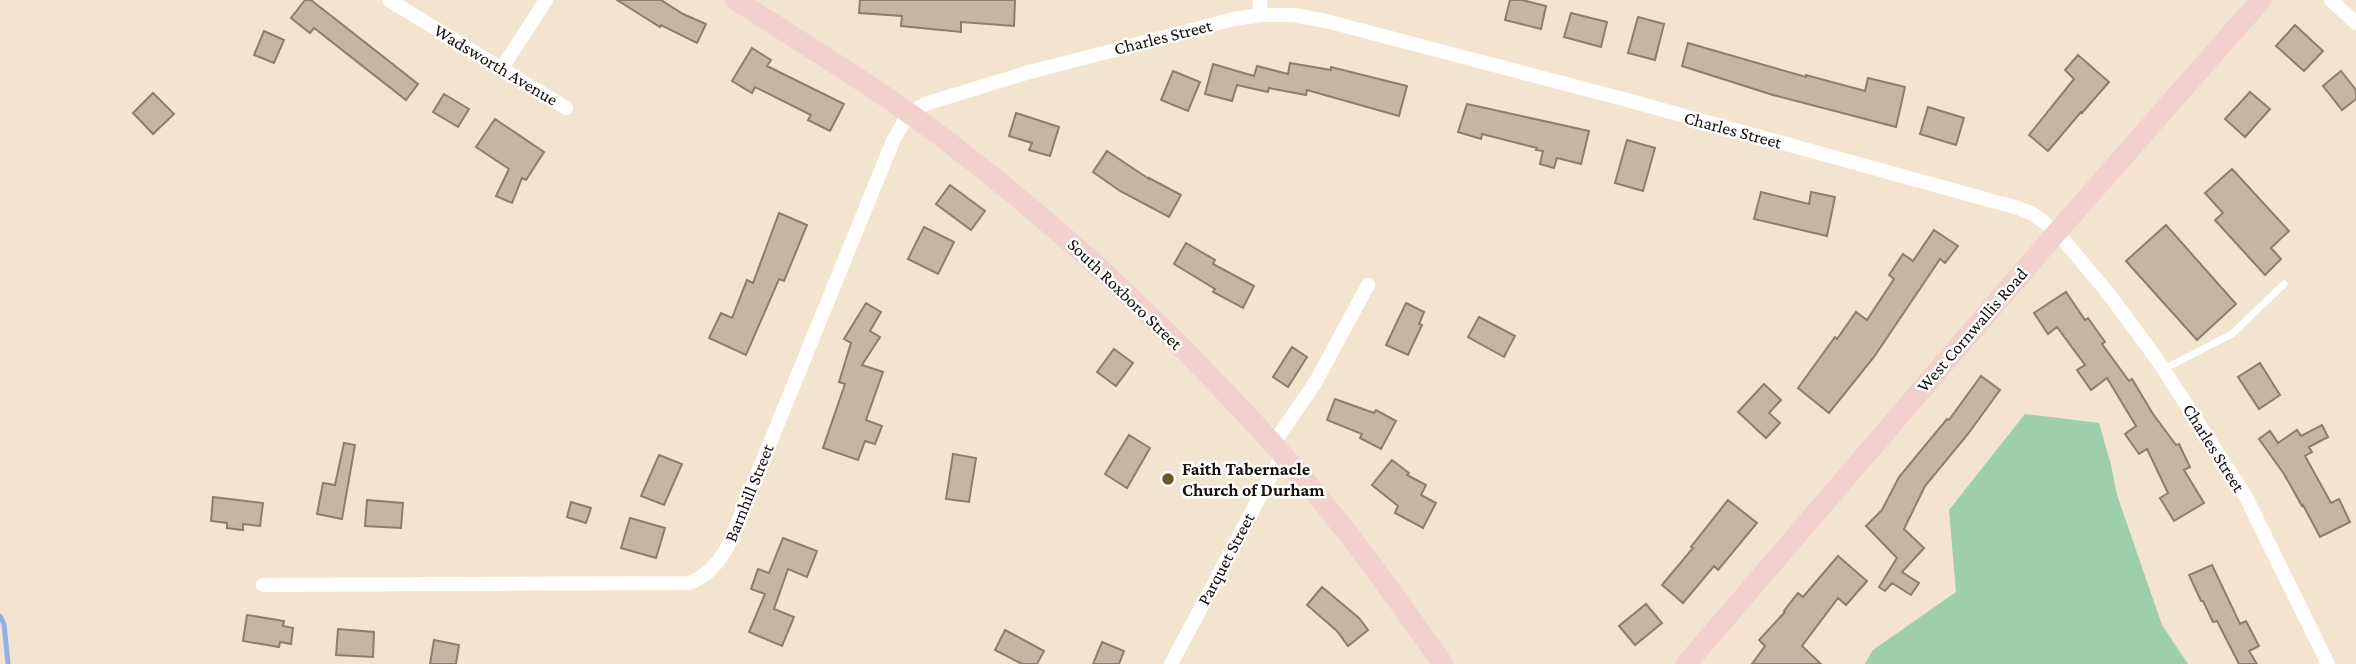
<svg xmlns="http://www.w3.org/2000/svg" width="2356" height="664" font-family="'Crimson Pro',serif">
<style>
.green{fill:#9ccfaa}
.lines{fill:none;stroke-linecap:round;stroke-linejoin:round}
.stream{stroke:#94afe6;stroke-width:5}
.building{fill:#c5b6a3;stroke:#8c7e6c;stroke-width:2}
.lane{stroke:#fff;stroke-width:7}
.street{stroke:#fff;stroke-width:14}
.secondary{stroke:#f2d1cd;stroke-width:21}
.poi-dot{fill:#6f5527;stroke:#fff;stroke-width:2.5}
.labels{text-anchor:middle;stroke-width:5;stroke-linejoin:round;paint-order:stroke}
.street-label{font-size:18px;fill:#140f09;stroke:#fff}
.poi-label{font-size:18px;font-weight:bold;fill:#140f09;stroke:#fff;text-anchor:start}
</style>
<rect width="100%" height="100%" fill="#f3e4d0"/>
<path class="green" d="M 2025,414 L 2099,423 L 2111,465 L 2117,495 L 2162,625 L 2188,664 L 1865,664 L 1873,650 L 1956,592 L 1949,510 Z"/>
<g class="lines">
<path class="stream" d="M 0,616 L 4,624 L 8,664"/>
</g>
<path class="building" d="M 305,0 L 311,0 L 418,84 L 406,100 L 314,28 L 310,33 L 291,18 Z
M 617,0 L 661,0 L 683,14 L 706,24 L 697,43 L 661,25 L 660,27 Z
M 860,0 L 1015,0 L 1014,26 L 961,22 L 961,32 L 901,26 L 902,16 L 859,13 Z
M 1510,0 L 1522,0 L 1546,6 L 1541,29 L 1505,20 Z
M 1571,13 L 1607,22 L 1601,47 L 1564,37 Z
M 1638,17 L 1664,24 L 1655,60 L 1628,53 Z
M 2295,25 L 2323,51 L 2304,71 L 2276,46 Z
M 264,31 L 284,40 L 274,63 L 254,55 Z
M 1688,43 L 1806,77 L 1806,75 L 1865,91 L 1868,78 L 1905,87 L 1896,127 L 1773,95 L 1682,66 Z
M 752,48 L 771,60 L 767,66 L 844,104 L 830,131 L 808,120 L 811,115 L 755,87 L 752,93 L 732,81 Z
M 2078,55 L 2109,82 L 2082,113 L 2081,112 L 2048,151 L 2029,135 L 2074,79 L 2065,70 Z
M 1290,63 L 1331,70 L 1331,67 L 1407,86 L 1399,116 L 1307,90 L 1306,95 L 1269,88 L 1268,92 L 1237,85 L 1232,101 L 1205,94 L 1213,64 L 1254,76 L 1257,66 L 1288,74 Z
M 1173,71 L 1200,82 L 1188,111 L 1161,100 Z
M 2341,71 L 2356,90 L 2356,99 L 2342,110 L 2323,86 Z
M 2250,92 L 2270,109 L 2245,137 L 2225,119 Z
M 153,93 L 174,114 L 153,134 L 133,113 Z
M 444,94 L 469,109 L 458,127 L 433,112 Z
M 1467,104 L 1589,131 L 1581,164 L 1557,158 L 1554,168 L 1540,164 L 1543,151 L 1536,150 L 1537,148 L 1482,134 L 1481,139 L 1458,132 Z
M 1928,107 L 1964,118 L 1956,145 L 1920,134 Z
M 1016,113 L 1059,127 L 1050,156 L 1029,150 L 1032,143 L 1009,136 Z
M 495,119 L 544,152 L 526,180 L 522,178 L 512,203 L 496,196 L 509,169 L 476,147 Z
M 1627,140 L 1655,148 L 1643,191 L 1615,183 Z
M 1107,151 L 1149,179 L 1149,178 L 1181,195 L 1169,217 L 1120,191 L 1093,172 Z
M 2232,169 L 2289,231 L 2271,248 L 2281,259 L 2265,275 L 2215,220 L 2223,213 L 2205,193 Z
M 950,185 L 985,211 L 971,230 L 936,204 Z
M 1761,192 L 1809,204 L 1811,192 L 1835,197 L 1827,236 L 1754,219 Z
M 779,213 L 807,225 L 784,281 L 779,279 L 746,355 L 709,338 L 721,313 L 732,318 L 747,280 L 753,283 Z
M 2166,225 L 2236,304 L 2197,340 L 2126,261 Z
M 924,227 L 954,242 L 938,274 L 908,259 Z
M 1934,230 L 1958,246 L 1945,263 L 1940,259 L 1874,357 L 1829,413 L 1798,388 L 1835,337 L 1837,339 L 1856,312 L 1867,320 L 1894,279 L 1889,275 L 1903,254 L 1913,261 Z
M 1186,243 L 1215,260 L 1213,264 L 1254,286 L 1243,308 L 1213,292 L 1215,289 L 1174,264 Z
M 2066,292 L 2085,320 L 2088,318 L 2105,342 L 2102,344 L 2129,381 L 2132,379 L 2153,414 L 2176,445 L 2179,444 L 2190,467 L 2184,470 L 2204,503 L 2174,521 L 2160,498 L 2168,493 L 2147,449 L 2139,454 L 2125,434 L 2136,426 L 2107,378 L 2091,390 L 2077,370 L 2085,365 L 2057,327 L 2048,334 L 2034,313 Z
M 866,303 L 881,312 L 870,331 L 880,337 L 862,365 L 883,372 L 866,420 L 882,426 L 875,444 L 865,441 L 858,460 L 823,448 L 845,384 L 839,382 L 851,343 L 844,339 Z
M 1406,303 L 1424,312 L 1419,324 L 1422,325 L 1408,355 L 1386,345 Z
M 1479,317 L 1515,336 L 1504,357 L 1468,337 Z
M 1292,347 L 1307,357 L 1288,387 L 1273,377 Z
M 1114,349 L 1133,363 L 1116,386 L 1097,372 Z
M 2260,363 L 2280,395 L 2259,409 L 2238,377 Z
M 1981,376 L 2000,390 L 1968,434 L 1925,486 L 1904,529 L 1924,548 L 1902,572 L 1919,583 L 1911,595 L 1892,583 L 1885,591 L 1879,587 L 1897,558 L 1866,526 L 1882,510 L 1899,477 L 1947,419 L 1949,420 Z
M 1764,384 L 1781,400 L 1769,413 L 1780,423 L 1766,438 L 1738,412 Z
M 1335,399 L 1374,413 L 1376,410 L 1396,421 L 1381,449 L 1360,438 L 1362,434 L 1327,420 Z
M 2322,425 L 2328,437 L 2309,447 L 2312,452 L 2305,456 L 2331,503 L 2339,499 L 2350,522 L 2320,537 L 2303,505 L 2302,506 L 2284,474 L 2259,439 L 2270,431 L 2278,443 L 2297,430 L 2301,436 Z
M 1129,435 L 1150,448 L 1127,488 L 1105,474 Z
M 344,443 L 355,445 L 342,519 L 317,514 L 323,483 L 335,485 Z
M 953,454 L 976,458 L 969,502 L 946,499 Z
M 659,455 L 682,464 L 664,505 L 641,496 Z
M 1392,460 L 1409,473 L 1407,475 L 1426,485 L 1421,495 L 1436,503 L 1423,528 L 1395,513 L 1398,506 L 1372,485 Z
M 213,497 L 263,503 L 260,526 L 243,524 L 243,530 L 227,528 L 227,523 L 211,521 Z
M 367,500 L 403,503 L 401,528 L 365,526 Z
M 1728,500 L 1757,523 L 1718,570 L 1714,566 L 1683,603 L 1662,585 L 1693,548 L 1691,547 Z
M 571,502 L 591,508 L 586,523 L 567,517 Z
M 630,518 L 665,528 L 656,558 L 621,548 Z
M 783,538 L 817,551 L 807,577 L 788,569 L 774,609 L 794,617 L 782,646 L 749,632 L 765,594 L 751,589 L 758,569 L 769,573 Z
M 1838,556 L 1867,581 L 1846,605 L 1838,598 L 1802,646 L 1821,664 L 1752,664 L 1765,646 L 1759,640 L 1785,612 L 1784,611 L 1798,593 L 1803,597 Z
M 2212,565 L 2240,624 L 2246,621 L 2259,646 L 2249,651 L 2257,664 L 2239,664 L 2217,621 L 2213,622 L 2203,601 L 2201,601 L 2189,575 Z
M 1322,587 L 1359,618 L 1368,630 L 1348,646 L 1337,631 L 1307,605 Z
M 1646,604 L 1662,623 L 1635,645 L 1619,626 Z
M 247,615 L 284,621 L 283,626 L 293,628 L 291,644 L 280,642 L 279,647 L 243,641 Z
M 338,629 L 374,632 L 373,657 L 336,655 Z
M 1005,630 L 1044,651 L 1037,664 L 1022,664 L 995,650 Z
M 434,640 L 459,645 L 456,664 L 430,664 Z
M 1102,642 L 1124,651 L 1119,664 L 1093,664 Z"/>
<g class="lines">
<path class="lane" d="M 2164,369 L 2232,334 L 2284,284"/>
<path class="street" d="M 389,0 L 566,108
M 1260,0 L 1260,15
M 2331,0 L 2356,23
M 502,68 L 546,0
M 1273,444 L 1315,383 L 1368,285
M 263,585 L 689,583 C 708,576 718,563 728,546 L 893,141 L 909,113 L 928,103 L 1026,73 L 1234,19 L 1260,15 L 1294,15 L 1326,21 L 1616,97 L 2018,208 L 2033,214 L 2057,232 L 2108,293 L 2156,358 L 2245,495 L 2328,664
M 1171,664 L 1282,455"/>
<path class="secondary" d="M 736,0 C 805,45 877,88 943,138 C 1066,231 1179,338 1282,454 C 1341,520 1392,592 1443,664
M 1686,664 L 2057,232 L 2261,0"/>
</g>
<circle class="poi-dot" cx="1168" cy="479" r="7"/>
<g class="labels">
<g class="street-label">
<text transform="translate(1163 37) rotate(-14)" y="6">Charles Street</text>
<text transform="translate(496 65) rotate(31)" y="6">Wadsworth Avenue</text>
<text transform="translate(1733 130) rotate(15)" y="6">Charles Street</text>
<text transform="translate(1125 294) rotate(44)" y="6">South Roxboro Street</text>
<text transform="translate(1972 330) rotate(-49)" y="6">West Cornwallis Road</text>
<text transform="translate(2214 448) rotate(58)" y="6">Charles Street</text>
<text transform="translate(749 493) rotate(-68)" y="6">Barnhill Street</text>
<text transform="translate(1226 559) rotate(-62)" y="6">Parquet Street</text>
</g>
<g class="poi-label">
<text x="1182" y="475">Faith Tabernacle<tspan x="1182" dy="21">Church of Durham</tspan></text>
</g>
</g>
</svg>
